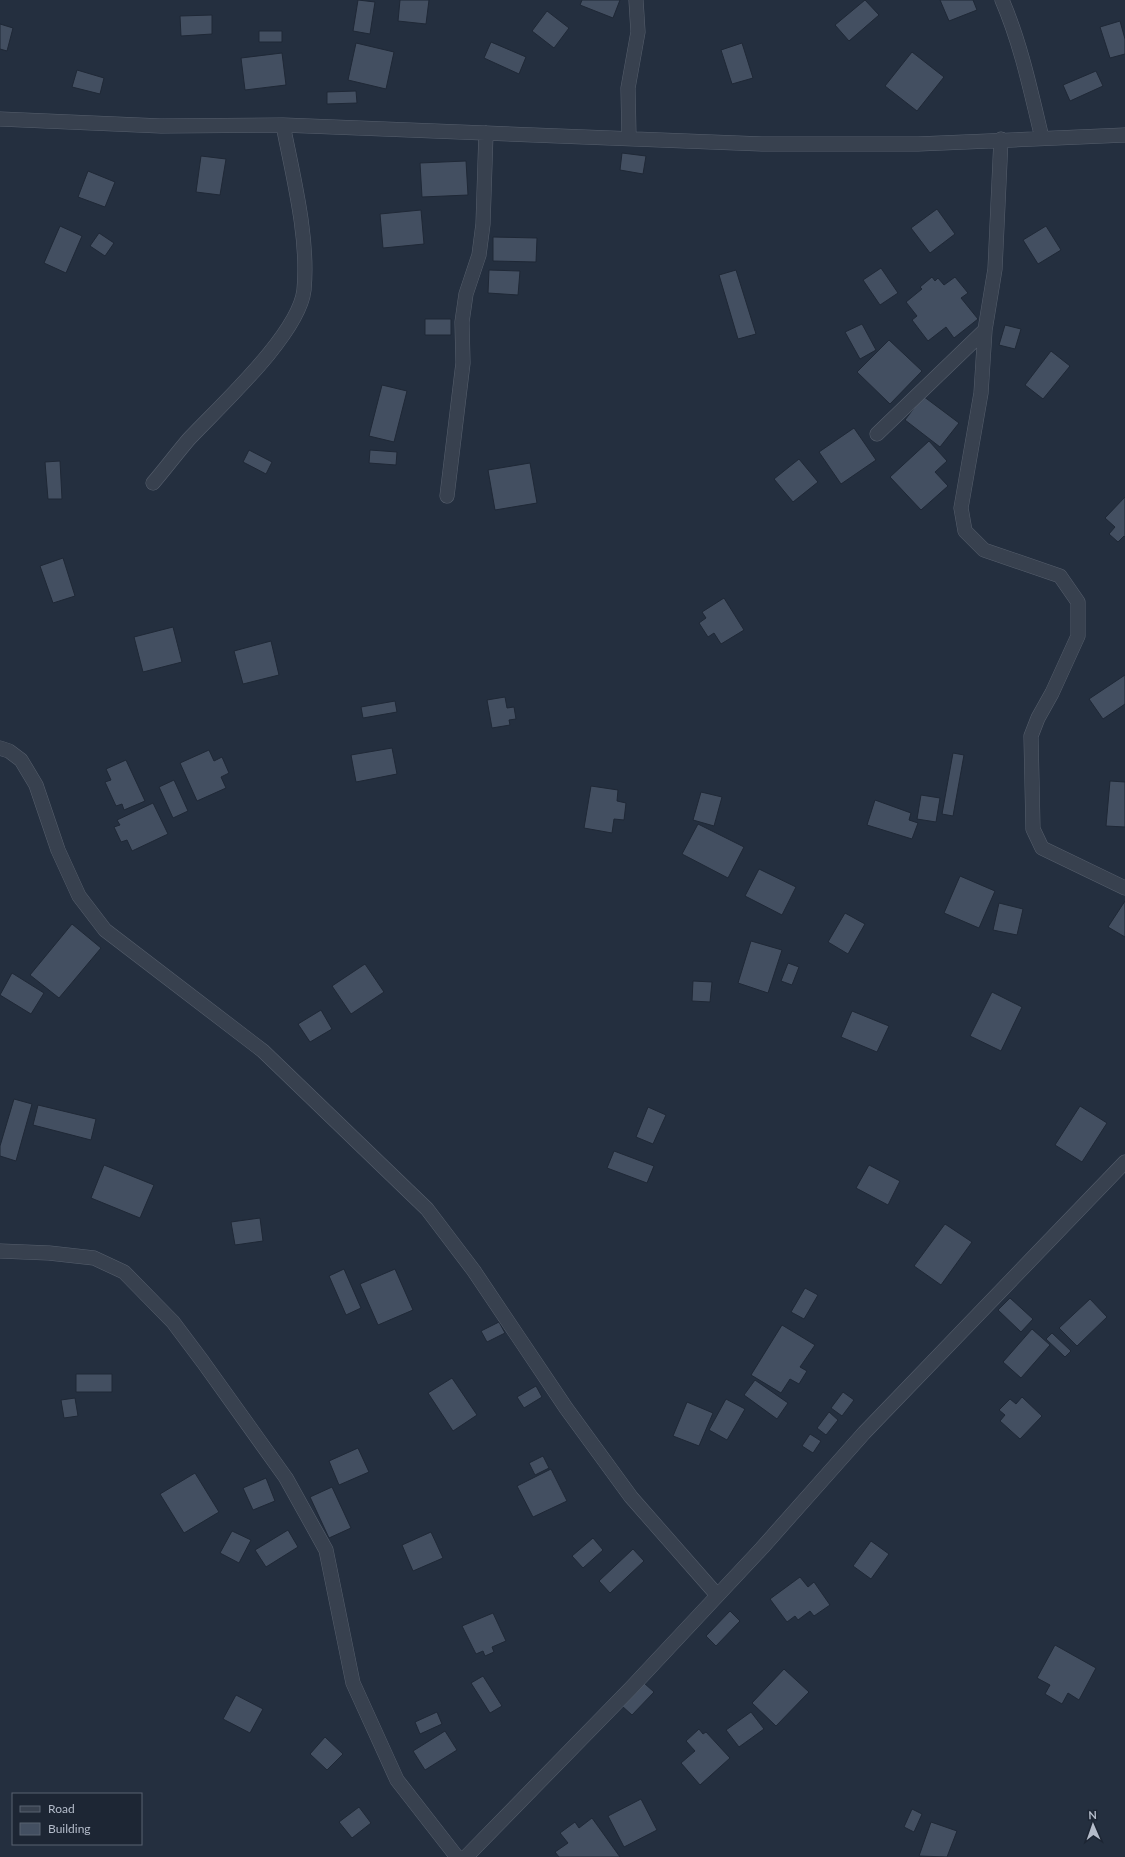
<svg xmlns="http://www.w3.org/2000/svg" width="1125" height="1857" font-family="Lato,sans-serif">
<style>
.building{fill:#434f61;stroke:#1f2836}
.lines{fill:none;stroke-linecap:round;stroke-linejoin:round}
.street-casing{stroke:#565f6d;stroke-width:15}
.street{stroke:#38414f;stroke-width:14}
</style>
<rect width="100%" height="100%" fill="#242f3f"/>
<path class="building" d="M 358,0 L 375,2 L 370,34 L 353,31 Z
M 400,0 L 429,0 L 426,24 L 398,21 Z
M 582,0 L 620,0 L 613,18 L 580,5 Z
M 865,0 L 879,15 L 849,41 L 835,25 Z
M 940,0 L 973,0 L 977,10 L 949,21 Z
M 547,11 L 569,28 L 554,48 L 532,31 Z
M 212,15 L 212,34 L 181,36 L 180,16 Z
M 1120,21 L 1125,39 L 1125,54 L 1110,58 L 1100,27 Z
M 0,24 L 13,28 L 7,51 L 0,49 Z
M 259,31 L 282,31 L 282,42 L 259,42 Z
M 491,42 L 526,57 L 519,74 L 484,58 Z
M 356,43 L 394,52 L 386,89 L 348,80 Z
M 742,43 L 753,78 L 732,84 L 721,50 Z
M 912,52 L 944,77 L 917,111 L 885,86 Z
M 282,53 L 286,85 L 245,90 L 241,58 Z
M 77,70 L 104,78 L 100,94 L 72,87 Z
M 1096,71 L 1103,86 L 1070,101 L 1063,85 Z
M 356,91 L 357,103 L 327,104 L 327,92 Z
M 622,153 L 646,156 L 643,174 L 620,170 Z
M 201,156 L 226,159 L 220,195 L 196,192 Z
M 466,161 L 468,195 L 422,197 L 420,163 Z
M 88,171 L 115,182 L 105,207 L 78,197 Z
M 937,209 L 955,234 L 930,253 L 911,228 Z
M 421,210 L 424,244 L 383,248 L 380,214 Z
M 60,226 L 82,236 L 66,273 L 44,263 Z
M 1046,226 L 1061,250 L 1038,264 L 1023,240 Z
M 99,233 L 114,243 L 105,256 L 90,246 Z
M 493,237 L 537,238 L 536,262 L 493,261 Z
M 881,268 L 898,293 L 880,305 L 863,280 Z
M 489,270 L 520,271 L 518,295 L 488,293 Z
M 736,270 L 756,334 L 738,339 L 719,275 Z
M 932,277 L 935,281 L 938,278 L 944,285 L 955,277 L 968,293 L 961,298 L 978,319 L 954,338 L 946,327 L 928,341 L 912,320 L 917,316 L 906,302 L 922,289 L 920,287 Z
M 425,319 L 451,319 L 451,335 L 425,335 Z
M 862,324 L 876,350 L 860,359 L 845,332 Z
M 1005,325 L 1021,329 L 1015,349 L 999,345 Z
M 889,340 L 922,371 L 890,404 L 857,372 Z
M 1051,351 L 1070,366 L 1043,399 L 1025,385 Z
M 382,385 L 407,391 L 394,442 L 369,436 Z
M 923,396 L 959,423 L 940,447 L 905,420 Z
M 854,428 L 876,460 L 841,484 L 819,452 Z
M 929,441 L 947,461 L 935,472 L 948,486 L 921,510 L 890,477 Z
M 249,450 L 272,462 L 266,474 L 243,462 Z
M 370,450 L 397,452 L 396,465 L 369,463 Z
M 799,459 L 818,482 L 793,502 L 774,479 Z
M 60,461 L 62,499 L 48,499 L 45,462 Z
M 530,463 L 537,503 L 495,510 L 488,470 Z
M 1125,497 L 1125,537 L 1124,536 L 1118,542 L 1109,534 L 1115,527 L 1105,518 Z
M 63,558 L 75,596 L 53,603 L 40,566 Z
M 724,598 L 744,630 L 721,644 L 714,633 L 708,637 L 699,623 L 706,618 L 702,612 Z
M 173,627 L 182,662 L 143,672 L 134,637 Z
M 271,641 L 279,675 L 243,684 L 234,651 Z
M 1125,675 L 1125,704 L 1103,719 L 1089,699 Z
M 505,697 L 507,708 L 514,707 L 516,719 L 509,720 L 510,725 L 492,728 L 487,700 Z
M 395,701 L 397,712 L 363,718 L 361,707 Z
M 392,748 L 397,774 L 356,782 L 351,755 Z
M 209,750 L 214,761 L 222,757 L 229,773 L 221,777 L 226,788 L 197,801 L 180,763 Z
M 953,753 L 964,755 L 953,816 L 942,814 Z
M 126,760 L 145,801 L 124,810 L 122,804 L 116,806 L 105,782 L 111,780 L 106,769 Z
M 174,780 L 188,811 L 173,818 L 159,787 Z
M 1110,781 L 1125,782 L 1125,827 L 1106,826 Z
M 591,786 L 618,790 L 617,801 L 626,803 L 624,820 L 614,819 L 612,833 L 584,828 Z
M 701,792 L 722,797 L 714,826 L 693,820 Z
M 921,795 L 940,798 L 936,822 L 917,819 Z
M 875,800 L 911,813 L 909,820 L 918,823 L 912,839 L 867,825 Z
M 153,803 L 168,834 L 132,851 L 127,840 L 121,842 L 114,827 L 120,825 L 117,820 Z
M 698,824 L 744,847 L 728,878 L 682,854 Z
M 759,869 L 796,887 L 782,915 L 745,896 Z
M 960,876 L 995,891 L 979,928 L 944,913 Z
M 1125,901 L 1125,937 L 1108,927 Z
M 999,903 L 1023,909 L 1017,935 L 993,930 Z
M 845,913 L 865,924 L 848,954 L 828,942 Z
M 72,924 L 101,948 L 59,998 L 30,975 Z
M 751,941 L 782,950 L 768,993 L 738,983 Z
M 788,963 L 799,967 L 792,985 L 781,981 Z
M 365,964 L 384,992 L 351,1014 L 332,986 Z
M 12,973 L 44,993 L 31,1014 L 0,995 Z
M 693,981 L 712,982 L 710,1002 L 692,1001 Z
M 992,992 L 1022,1007 L 1001,1051 L 970,1036 Z
M 321,1010 L 332,1029 L 310,1042 L 298,1024 Z
M 852,1011 L 889,1026 L 877,1052 L 841,1037 Z
M 14,1099 L 32,1104 L 16,1161 L 0,1156 L 0,1146 Z
M 38,1105 L 96,1119 L 91,1140 L 33,1125 Z
M 1080,1106 L 1107,1123 L 1082,1162 L 1055,1145 Z
M 648,1107 L 666,1115 L 653,1144 L 636,1137 Z
M 614,1151 L 654,1166 L 647,1183 L 607,1168 Z
M 104,1165 L 154,1185 L 140,1218 L 91,1198 Z
M 869,1165 L 900,1181 L 888,1205 L 856,1188 Z
M 260,1218 L 263,1241 L 235,1245 L 231,1222 Z
M 945,1224 L 972,1242 L 941,1285 L 914,1266 Z
M 344,1269 L 361,1308 L 346,1315 L 329,1276 Z
M 395,1269 L 413,1310 L 378,1325 L 360,1284 Z
M 805,1288 L 818,1295 L 804,1319 L 791,1312 Z
M 1010,1298 L 1033,1319 L 1021,1332 L 998,1310 Z
M 1090,1299 L 1107,1317 L 1077,1346 L 1059,1328 Z
M 499,1322 L 505,1333 L 487,1342 L 481,1331 Z
M 782,1325 L 815,1345 L 800,1367 L 807,1371 L 799,1384 L 790,1379 L 781,1393 L 751,1375 Z
M 1032,1329 L 1050,1345 L 1021,1378 L 1003,1362 Z
M 1052,1333 L 1071,1351 L 1065,1357 L 1046,1339 Z
M 76,1374 L 112,1374 L 112,1392 L 76,1392 Z
M 452,1378 L 477,1415 L 453,1431 L 428,1393 Z
M 755,1380 L 788,1403 L 777,1419 L 744,1395 Z
M 536,1386 L 542,1397 L 524,1408 L 517,1397 Z
M 843,1392 L 854,1400 L 842,1416 L 831,1408 Z
M 1022,1397 L 1042,1416 L 1020,1439 L 1000,1421 L 1005,1415 L 999,1410 L 1010,1399 L 1016,1404 Z
M 75,1398 L 78,1416 L 64,1418 L 61,1400 Z
M 726,1399 L 745,1409 L 727,1440 L 709,1430 Z
M 687,1402 L 713,1413 L 699,1446 L 673,1436 Z
M 829,1412 L 838,1420 L 826,1435 L 817,1428 Z
M 810,1434 L 821,1441 L 813,1453 L 802,1446 Z
M 358,1448 L 369,1472 L 339,1485 L 329,1461 Z
M 543,1456 L 549,1468 L 535,1475 L 529,1463 Z
M 551,1469 L 567,1501 L 533,1517 L 517,1486 Z
M 195,1473 L 219,1512 L 184,1533 L 160,1494 Z
M 266,1478 L 275,1501 L 253,1510 L 243,1488 Z
M 332,1487 L 351,1528 L 329,1538 L 310,1497 Z
M 288,1530 L 298,1547 L 266,1567 L 255,1550 Z
M 232,1531 L 251,1540 L 239,1563 L 220,1553 Z
M 431,1532 L 443,1558 L 413,1571 L 402,1545 Z
M 593,1538 L 603,1550 L 583,1568 L 572,1556 Z
M 871,1541 L 889,1554 L 871,1579 L 853,1566 Z
M 633,1549 L 644,1561 L 610,1593 L 599,1581 Z
M 800,1577 L 808,1587 L 814,1582 L 830,1605 L 814,1616 L 810,1611 L 798,1620 L 795,1616 L 787,1622 L 770,1599 Z
M 730,1611 L 740,1621 L 716,1646 L 706,1636 Z
M 493,1613 L 506,1641 L 492,1647 L 494,1652 L 485,1656 L 483,1651 L 476,1654 L 462,1626 Z
M 1055,1645 L 1096,1668 L 1079,1700 L 1068,1693 L 1062,1704 L 1045,1694 L 1050,1685 L 1037,1678 Z
M 784,1669 L 809,1692 L 776,1726 L 752,1703 Z
M 483,1676 L 502,1706 L 490,1713 L 471,1683 Z
M 644,1683 L 654,1692 L 632,1715 L 622,1706 Z
M 236,1695 L 263,1709 L 250,1733 L 223,1719 Z
M 437,1712 L 442,1724 L 420,1734 L 415,1722 Z
M 751,1712 L 764,1729 L 739,1747 L 726,1730 Z
M 699,1729 L 703,1734 L 706,1732 L 730,1758 L 700,1785 L 681,1763 L 695,1751 L 686,1741 Z
M 445,1731 L 457,1750 L 425,1770 L 413,1751 Z
M 325,1737 L 343,1754 L 327,1770 L 310,1754 Z
M 641,1799 L 657,1830 L 624,1847 L 608,1816 Z
M 359,1807 L 371,1823 L 352,1838 L 339,1822 Z
M 912,1809 L 922,1814 L 914,1832 L 904,1827 Z
M 592,1818 L 620,1857 L 559,1857 L 555,1852 L 568,1843 L 560,1833 L 575,1822 L 579,1828 Z
M 931,1822 L 957,1831 L 947,1857 L 919,1856 Z"/>
<g class="lines">
<defs>
<path id="street" d="M 1002,0 C 1021,44 1031,92 1042,138
M 0,119 L 161,126 L 283,125 L 762,144 L 918,144 L 1125,135
M 629,137 L 628,88 L 638,32 L 636,0
M 1001,139 L 995,269 L 985,330 L 981,393 L 961,508 L 965,531 L 984,550 L 1060,576 L 1078,602 L 1078,636 L 1052,693 L 1038,718 L 1031,736 L 1033,829 L 1042,848 L 1125,888
M 877,434 L 985,330
M 153,483 C 165,469 177,453 189,439 C 221,405 299,334 304,290 C 309,238 293,176 283,125
M 447,496 L 463,363 L 462,322 L 466,294 L 479,255 L 483,224 L 486,133
M 0,748 L 9,751 L 21,760 L 36,785 L 58,850 L 79,896 L 105,930 L 263,1051 L 427,1209 L 474,1271 L 566,1408 L 631,1497 L 717,1595
M 0,1251 L 49,1253 L 94,1258 L 124,1272 L 173,1322 L 203,1362 L 286,1478 L 326,1550 L 353,1683 L 397,1780 L 457,1857
M 466,1857 L 631,1688 L 762,1548 L 864,1433 L 1125,1162"/>
</defs>
<use href="#street" class="street-casing"/>
<use href="#street" class="street"/>
</g>
<rect x="12" y="1793" width="130" height="52" fill="#1d2634" stroke="#596270"/>
<rect x="20" y="1806" width="20" height="6" fill="#38414f" stroke="#596270"/>
<text x="48" y="1813" font-size="12" fill="#b4bcca">Road</text>
<rect x="20" y="1823" width="20" height="12" fill="#434f61" stroke="#596270"/>
<text x="48" y="1833" font-size="12" fill="#b4bcca">Building</text>
<g transform="translate(1093 1825) rotate(358)" stroke="#1d2634" stroke-width="3" paint-order="stroke">
<path d="M0-3L7 15L0 10L-7 15Z" fill="#b4bcca"/>
<text y="-6" font-size="11" font-weight="bold" text-anchor="middle" fill="#b4bcca">N</text>
</g>
</svg>
